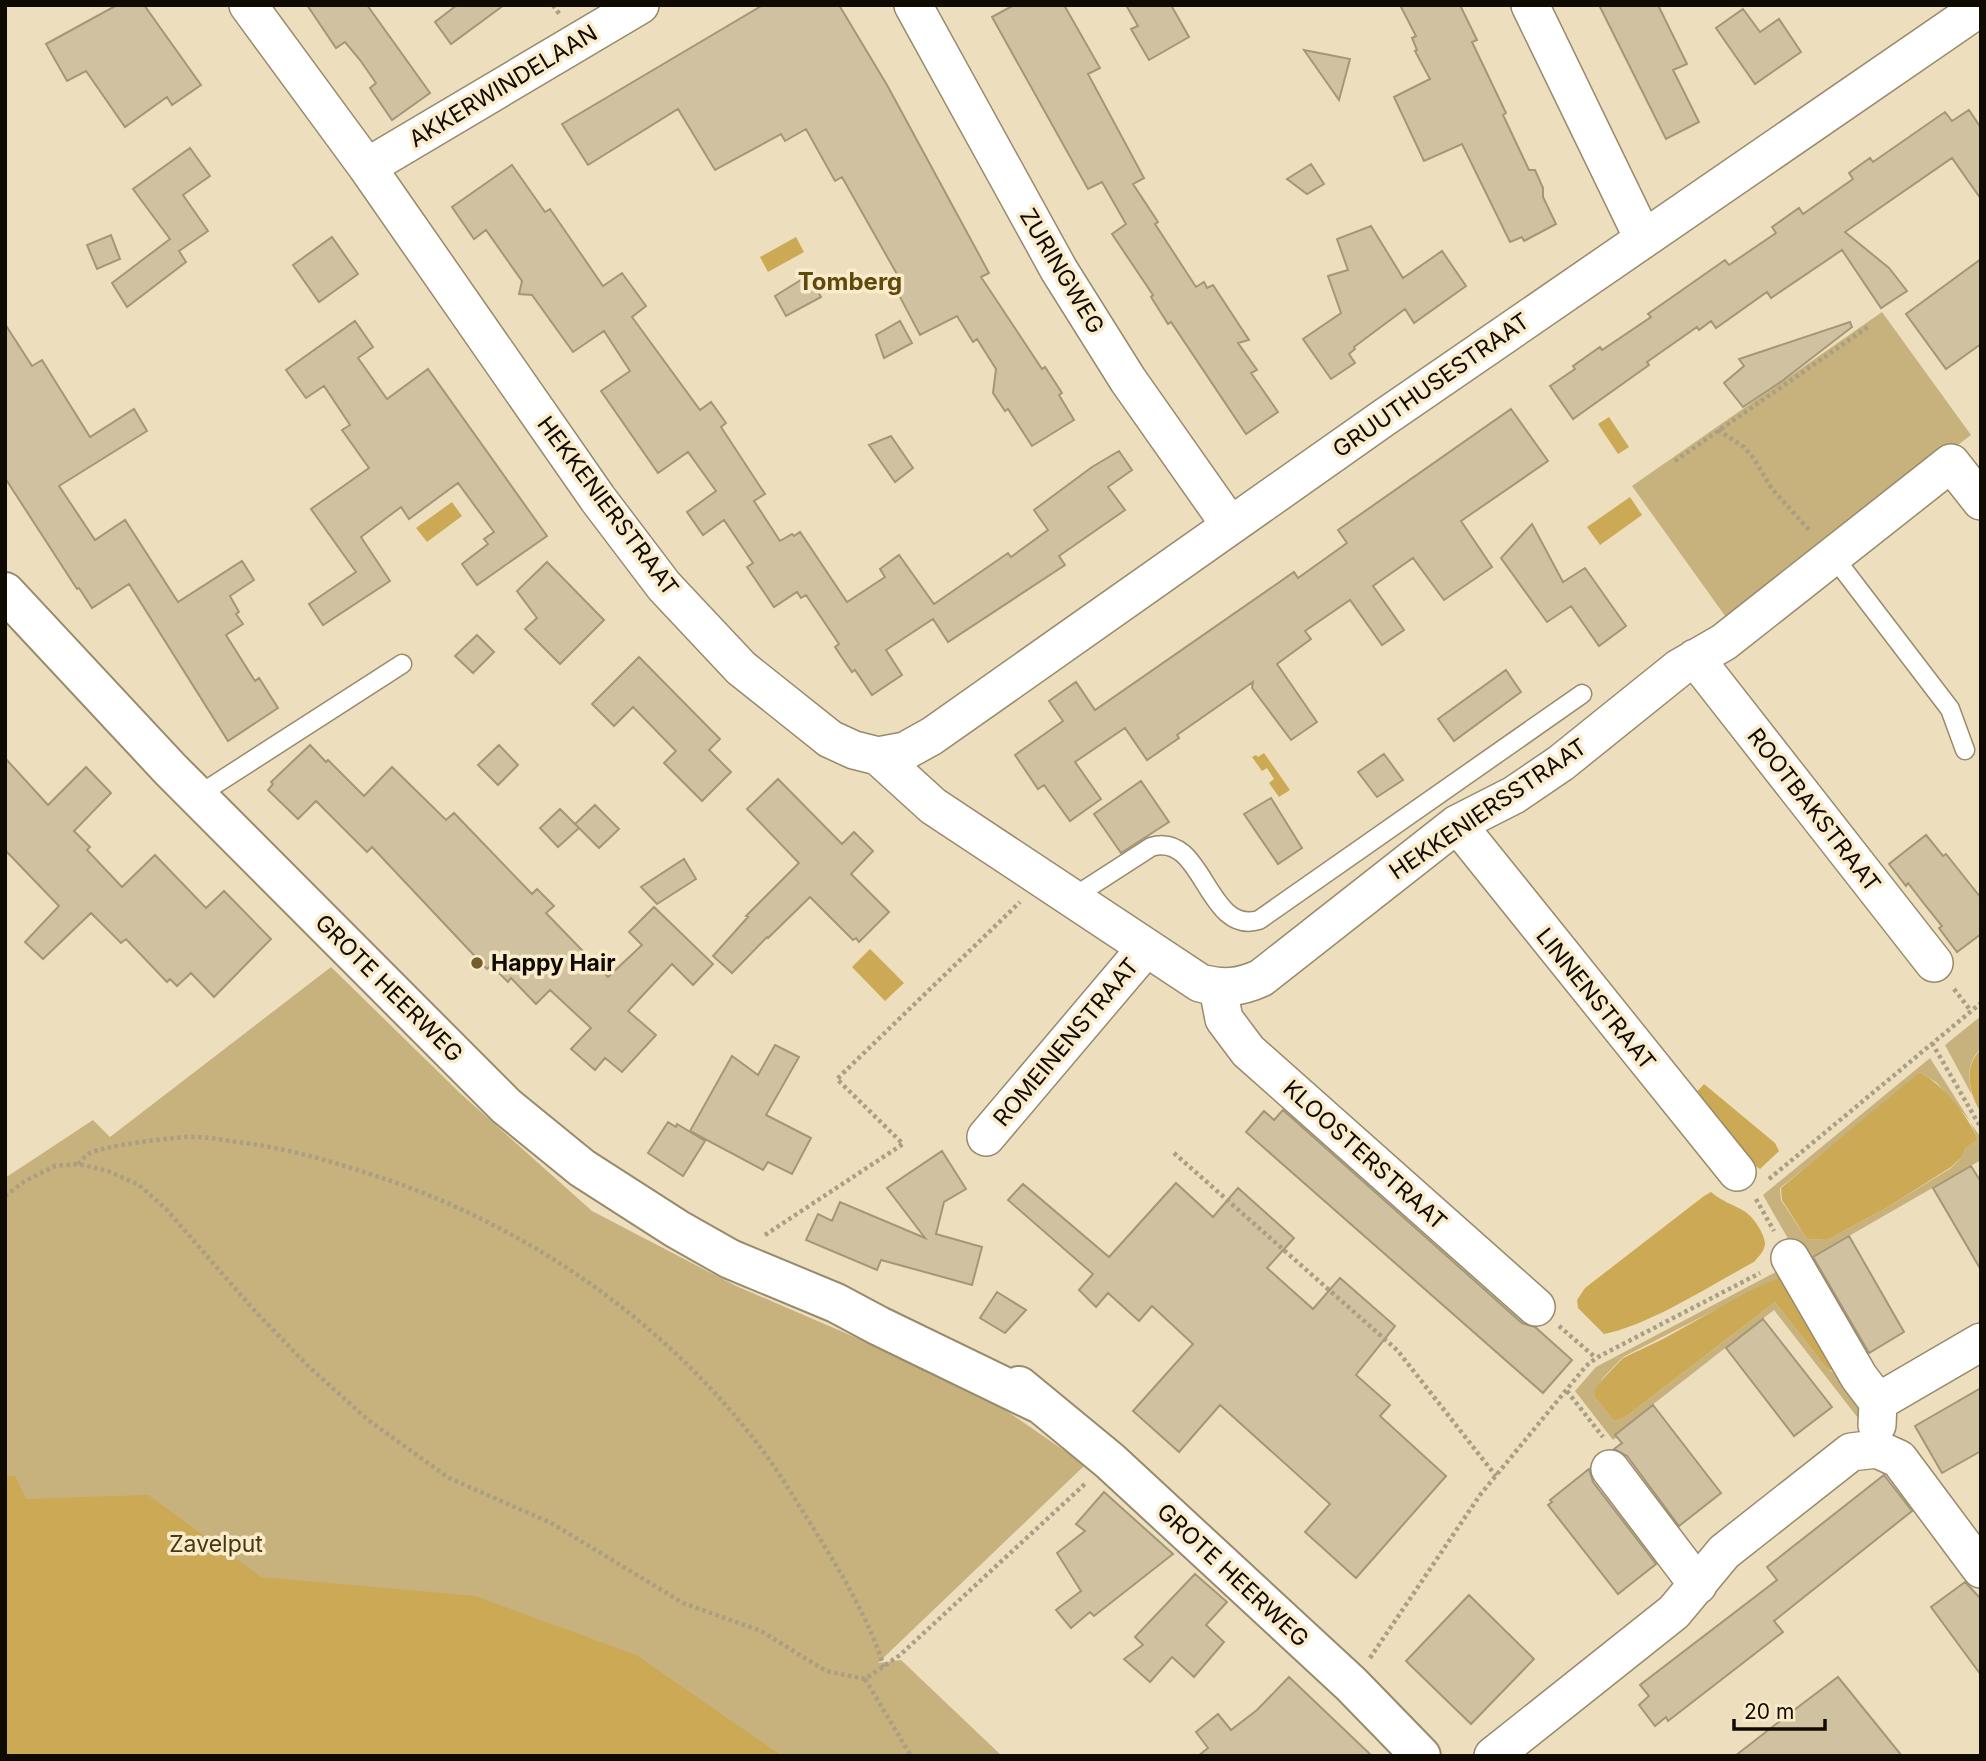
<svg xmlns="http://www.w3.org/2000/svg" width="1986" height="1761" font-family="Inter,sans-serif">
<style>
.green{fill:#c7b17d;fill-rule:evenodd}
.water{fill:#cba955}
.building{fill:#d0c2a1;stroke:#a49778;stroke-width:2}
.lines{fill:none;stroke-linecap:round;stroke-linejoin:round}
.lane-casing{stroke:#988a6b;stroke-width:21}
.street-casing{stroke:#988a6b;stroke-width:40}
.secondary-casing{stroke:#988a6b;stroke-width:42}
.path{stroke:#aa9e84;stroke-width:4.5;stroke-dasharray:3.5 3.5;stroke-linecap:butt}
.lane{stroke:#fff;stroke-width:18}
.street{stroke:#fff;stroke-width:37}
.secondary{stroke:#fff;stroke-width:38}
.poi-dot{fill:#735f2e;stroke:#faecca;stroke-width:2.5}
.labels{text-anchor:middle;stroke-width:7;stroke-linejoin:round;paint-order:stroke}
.street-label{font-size:23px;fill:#100b02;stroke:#faecca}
.poi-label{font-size:23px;font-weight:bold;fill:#100b02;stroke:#faecca;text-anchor:start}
.park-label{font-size:23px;fill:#453712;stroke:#faecca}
.neighbourhood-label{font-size:24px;font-weight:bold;fill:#5f490b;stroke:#faecca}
</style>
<rect width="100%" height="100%" fill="#eddebd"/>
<path class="green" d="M 1882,312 L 1971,435 L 1728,620 L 1632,486 Z
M 331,967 L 461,1094 L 592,1211 L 734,1285 L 975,1389 L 1085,1465 L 878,1663 L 901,1660 L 1002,1756 L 5,1756 L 5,1178 L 93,1120 L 110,1137 Z
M 1981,1016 L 1981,1049 C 1967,1060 1968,1079 1972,1095 L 1945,1045 Z
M 1930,1058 L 1970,1121 L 1937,1083 L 1920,1072 L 1867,1118 L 1780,1188 L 1781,1200 L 1807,1239 L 1827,1240 L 1888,1207 L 1951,1168 L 1962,1157 L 1965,1149 L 1978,1139 L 1970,1122 L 1981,1138 L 1981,1160 L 1802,1263 L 1763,1195 Z
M 1787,1266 L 1870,1408 L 1858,1418 L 1774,1310 L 1615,1434 L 1617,1437 L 1613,1440 L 1575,1391 L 1596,1367 ZM 1780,1277 L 1837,1370 L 1833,1372 L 1827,1369 L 1775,1302 L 1624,1418 L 1614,1421 L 1594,1396 L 1602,1379 L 1623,1357 Z"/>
<path class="water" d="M 796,237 L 804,252 L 768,272 L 760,257 Z
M 1609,417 L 1629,447 L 1618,454 L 1598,424 Z
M 1630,497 L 1642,515 L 1600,545 L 1587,527 Z
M 452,502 L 462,516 L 427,542 L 416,528 Z
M 1264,753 L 1290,790 L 1279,797 L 1269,783 L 1274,779 L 1267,768 L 1262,771 L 1252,757 L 1256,755 L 1258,757 Z
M 870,949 L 904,983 L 885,1001 L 852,967 Z
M 1981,1050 L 1981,1112 C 1969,1096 1963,1064 1981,1050 Z
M 1920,1072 C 1946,1088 1965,1112 1978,1139 L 1965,1149 L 1962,1157 L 1951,1167 L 1888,1207 L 1827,1240 L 1807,1239 L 1782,1200 L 1781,1188 Z
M 1704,1084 L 1775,1143 L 1779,1151 L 1760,1169 L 1747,1160 L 1695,1094 Z
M 1711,1192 C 1723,1202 1732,1204 1744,1211 C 1753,1216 1764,1233 1765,1243 C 1765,1251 1758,1257 1754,1262 C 1711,1285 1650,1325 1604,1334 L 1578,1308 L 1577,1300 L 1585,1288 L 1704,1196 Z
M 1780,1277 L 1838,1370 L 1833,1371 L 1827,1369 L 1775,1302 L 1624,1418 L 1614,1421 L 1594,1396 L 1596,1388 L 1602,1380 L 1623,1358 L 1663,1339 L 1749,1291 Z
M 8,1476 L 15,1476 L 26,1499 L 148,1495 L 261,1577 L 475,1596 L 636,1655 L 782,1756 L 5,1756 L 5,1478 Z"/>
<path class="building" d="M 117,5 L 144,5 L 201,85 L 172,105 L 167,97 L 125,127 L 86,71 L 67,81 L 46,44 Z
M 307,5 L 367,5 L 430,93 L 392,120 L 370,88 L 376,83 L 360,60 L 345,42 L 336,48 Z
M 457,5 L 504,5 L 451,44 L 435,22 Z
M 763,5 L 839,5 L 887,85 L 989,273 L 981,277 L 1042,369 L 1045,367 L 1062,393 L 1059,395 L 1074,420 L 1032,446 L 1008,409 L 1005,411 L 993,393 L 996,369 L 977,339 L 973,342 L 957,316 L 920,335 L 891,280 L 898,276 L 842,177 L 835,181 L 806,129 L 785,141 L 781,134 L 715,170 L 678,109 L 588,165 L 562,124 Z
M 1014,5 L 1064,5 L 1100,68 L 1088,74 L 1144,178 L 1133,184 L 1158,222 L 1155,224 L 1196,287 L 1204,282 L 1207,288 L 1213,285 L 1249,340 L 1238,343 L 1257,370 L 1251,373 L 1278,412 L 1246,434 L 1171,322 L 1168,324 L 1151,297 L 1153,295 L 1112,234 L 1126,224 L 1102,182 L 1088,189 L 992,17 Z
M 1126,5 L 1171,5 L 1189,37 L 1149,60 L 1131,29 L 1138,26 Z
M 1400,5 L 1460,5 L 1477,40 L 1472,42 L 1506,113 L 1503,115 L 1529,170 L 1535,170 L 1543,188 L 1543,197 L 1556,224 L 1524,241 L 1522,237 L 1510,242 L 1462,144 L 1424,161 L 1394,97 L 1430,79 L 1415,51 L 1417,50 L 1412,38 L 1416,36 Z
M 1599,5 L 1658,5 L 1687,64 L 1673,70 L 1699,122 L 1666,139 Z
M 1743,9 L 1760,32 L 1779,19 L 1801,52 L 1755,84 L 1716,28 Z
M 1304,50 L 1350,59 L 1339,100 Z
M 1969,110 L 1981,128 L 1981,199 L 1952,158 L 1845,232 L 1889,268 L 1907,291 L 1881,308 L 1842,250 L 1771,298 L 1767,292 L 1716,328 L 1711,321 L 1699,330 L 1697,327 L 1647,362 L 1649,365 L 1573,419 L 1550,386 L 1575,369 L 1573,366 L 1600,347 L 1602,350 L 1651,317 L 1648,314 L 1725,260 L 1729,265 L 1776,233 L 1772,227 L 1799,208 L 1803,214 L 1853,179 L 1849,173 L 1870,158 L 1873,162 L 1945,112 L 1952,121 Z
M 190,148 L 210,176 L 183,195 L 208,231 L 179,251 L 186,262 L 127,307 L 112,283 L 170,239 L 133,189 Z
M 1311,164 L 1324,184 L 1307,194 L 1287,179 Z
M 512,165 L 545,212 L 550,209 L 603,286 L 622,273 L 646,306 L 632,317 L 700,410 L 711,402 L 726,423 L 721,427 L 765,494 L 754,501 L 780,541 L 792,534 L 794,536 L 800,532 L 847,602 L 885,577 L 880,569 L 899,555 L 934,604 L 1008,553 L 1011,557 L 1048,530 L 1034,510 L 1092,467 L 1119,451 L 1132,470 L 1108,487 L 1125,510 L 1059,556 L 1065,565 L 948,642 L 933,619 L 886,650 L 902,675 L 872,695 L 855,670 L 852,672 L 843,659 L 835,647 L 839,644 L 806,595 L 801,598 L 797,592 L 774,607 L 747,567 L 753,563 L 724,520 L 703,535 L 687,512 L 716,491 L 688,452 L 658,473 L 601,391 L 630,371 L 604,331 L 573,352 L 532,295 L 519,294 L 522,281 L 486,230 L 474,239 L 452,207 Z
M 1371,226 L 1403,278 L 1442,251 L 1466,286 L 1414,323 L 1405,309 L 1354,347 L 1355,349 L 1349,354 L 1355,363 L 1331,379 L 1303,339 L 1341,313 L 1328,276 L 1348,270 L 1337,239 Z
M 111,235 L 120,259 L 97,269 L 87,245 Z
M 332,237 L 358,274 L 319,302 L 293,265 Z
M 1981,259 L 1981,344 L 1946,369 L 1906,314 Z
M 809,275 L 821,297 L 786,316 L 775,296 Z
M 355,321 L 373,347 L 358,358 L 387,399 L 428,369 L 547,536 L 477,585 L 462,564 L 488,544 L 484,539 L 494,532 L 458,483 L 409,519 L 401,507 L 361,537 L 390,581 L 323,625 L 309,604 L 356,572 L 311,509 L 369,468 L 342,430 L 350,425 L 324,386 L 306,398 L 286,370 Z
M 900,321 L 912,343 L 884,358 L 876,335 Z
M 1850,322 L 1852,327 L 1782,381 L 1743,407 L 1724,383 L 1744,366 L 1739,359 Z
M 5,324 L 32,366 L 42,360 L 90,437 L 134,409 L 147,431 L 59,486 L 95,540 L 125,520 L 178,602 L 242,561 L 254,580 L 230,596 L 239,612 L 236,614 L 243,624 L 226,635 L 255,681 L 259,678 L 278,708 L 228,741 L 129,584 L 92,608 L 79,588 L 77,589 L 5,478 Z
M 1511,409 L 1548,461 L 1461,521 L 1492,567 L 1444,600 L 1413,558 L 1373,586 L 1404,630 L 1382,645 L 1350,600 L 1305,631 L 1311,639 L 1277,664 L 1317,722 L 1291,740 L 1252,688 L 1253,682 L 1177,735 L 1179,738 L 1147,760 L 1125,728 L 1075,762 L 1101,799 L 1070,821 L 1044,785 L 1038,789 L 1015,755 L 1063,721 L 1049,701 L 1076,682 L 1095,710 L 1294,572 L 1298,578 L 1347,543 L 1338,530 Z
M 891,436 L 913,468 L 895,482 L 869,445 Z
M 1532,524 L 1563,582 L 1585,568 L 1626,626 L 1599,646 L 1571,606 L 1547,622 L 1501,558 Z
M 547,562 L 604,620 L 560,664 L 525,629 L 537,618 L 517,591 Z
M 477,635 L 494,652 L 473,673 L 455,656 Z
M 639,657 L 720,739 L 709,750 L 731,772 L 702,801 L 664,763 L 676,751 L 633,707 L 614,726 L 592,704 Z
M 1506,670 L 1521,692 L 1454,741 L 1438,719 Z
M 310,745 L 326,762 L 328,760 L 364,796 L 392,767 L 446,820 L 454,813 L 532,894 L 537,889 L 554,906 L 546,913 L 608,977 L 642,945 L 629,932 L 654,907 L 713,964 L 693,985 L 672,964 L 628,1011 L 656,1035 L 622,1072 L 605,1058 L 595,1070 L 571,1049 L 591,1028 L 550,990 L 536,1004 L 511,978 L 508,982 L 491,965 L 487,969 L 372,847 L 367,852 L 316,801 L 298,819 L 268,790 L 273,784 L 271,782 Z
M 499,745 L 518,765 L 498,785 L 478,765 Z
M 1384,754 L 1403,780 L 1377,797 L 1358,772 Z
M 5,758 L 48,805 L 86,767 L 111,793 L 74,831 L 90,847 L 87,850 L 122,887 L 155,855 L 206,908 L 224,891 L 271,939 L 214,997 L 191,973 L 177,986 L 170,979 L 167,982 L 126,939 L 121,943 L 91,913 L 43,959 L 25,942 L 59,906 L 5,850 Z
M 778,779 L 842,844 L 854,832 L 873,851 L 851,874 L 889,912 L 859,942 L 856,938 L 853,940 L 810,897 L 768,938 L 767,937 L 732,973 L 713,956 L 748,917 L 746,916 L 799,863 L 747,809 Z
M 1141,781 L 1169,822 L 1121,853 L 1094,814 Z
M 1271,798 L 1302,848 L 1278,864 L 1244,814 Z
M 595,805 L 619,829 L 599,848 L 575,824 Z
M 560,809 L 579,828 L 558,847 L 540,828 Z
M 1926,835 L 1943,856 L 1946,854 L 1981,898 L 1981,934 L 1957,952 L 1939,928 L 1942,926 L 1925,905 L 1908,883 L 1906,886 L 1889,864 Z
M 684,859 L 696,879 L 657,904 L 641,887 Z
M 775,1045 L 799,1057 L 766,1115 L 811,1138 L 792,1174 L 768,1162 L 763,1170 L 690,1131 L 732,1056 L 758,1075 Z
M 1283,1110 L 1522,1323 L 1535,1327 L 1572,1360 L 1543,1393 L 1246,1132 L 1264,1111 L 1274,1120 Z
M 668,1122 L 676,1127 L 677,1124 L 705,1141 L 683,1176 L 648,1153 Z
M 942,1151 L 966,1189 L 944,1202 L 936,1234 L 982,1247 L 972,1285 L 881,1260 L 877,1270 L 806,1240 L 818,1214 L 832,1221 L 840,1202 L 925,1238 L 887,1188 Z
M 1971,1166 L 1981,1182 L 1981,1270 L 1933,1188 Z
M 1176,1183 L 1213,1217 L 1238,1188 L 1294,1238 L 1267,1268 L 1313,1309 L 1340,1278 L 1395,1326 L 1356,1375 L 1390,1405 L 1380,1416 L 1446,1476 L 1356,1578 L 1305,1532 L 1330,1504 L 1220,1405 L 1179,1452 L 1133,1411 L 1193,1344 L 1152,1306 L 1139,1321 L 1108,1293 L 1096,1307 L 1079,1290 L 1093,1274 L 1008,1200 L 1023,1184 L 1109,1257 Z
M 1849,1236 L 1904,1332 L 1869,1353 L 1813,1257 Z
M 997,1292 L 1026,1310 L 1005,1333 L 980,1318 Z
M 1763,1319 L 1832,1407 L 1794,1436 L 1726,1348 Z
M 1981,1388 L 1981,1451 L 1942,1473 L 1915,1426 Z
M 1653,1405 L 1721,1493 L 1679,1526 L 1627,1456 L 1614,1449 L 1622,1443 L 1615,1435 Z
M 1589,1469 L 1593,1482 L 1656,1564 L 1618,1594 L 1548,1505 L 1552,1502 L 1550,1500 Z
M 1884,1475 L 1912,1511 L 1774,1621 L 1783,1632 L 1668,1721 L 1666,1717 L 1655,1726 L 1639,1705 L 1649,1696 L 1640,1685 L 1777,1580 L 1767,1567 Z
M 1104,1492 L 1173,1554 L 1094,1616 L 1090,1612 L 1071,1628 L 1056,1610 L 1081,1591 L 1057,1553 L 1085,1531 L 1076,1524 Z
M 1195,1574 L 1227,1602 L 1206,1625 L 1224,1642 L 1194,1677 L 1172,1657 L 1150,1682 L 1124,1659 L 1143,1645 L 1135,1637 Z
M 1965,1582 L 1981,1599 L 1981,1675 L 1931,1607 Z
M 1469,1595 L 1534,1659 L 1471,1724 L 1406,1661 Z
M 1289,1677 L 1372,1756 L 1198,1756 L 1208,1748 L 1196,1732 L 1218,1714 L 1231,1730 L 1257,1710 Z
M 1838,1677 L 1902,1756 L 1735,1756 L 1802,1704 Z"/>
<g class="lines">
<defs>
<path id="lane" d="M 1833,556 L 1950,709 L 1965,750
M 197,796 L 402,664
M 1072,898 L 1151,847 C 1204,830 1206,936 1259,920 L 1582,694"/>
<path id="street" d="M 248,5 L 367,167 L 598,499 L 664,586 L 741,668 L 830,739 L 854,750 L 878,756 L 933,806 L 1200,983 C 1223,989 1239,988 1261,978 L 1457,824 L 1514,795 L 1561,763 L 1679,668 L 1724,642 L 1951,463 L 1981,501
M 913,5 L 1059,270 L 1128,380 L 1230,525
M 1530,5 L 1643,238
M 367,167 L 640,5
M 1695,658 L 1934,963
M 878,756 L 905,751 L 932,736 L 1382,419 L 1981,7
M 1457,824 L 1737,1172
M 1218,988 L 1224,1019 L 1248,1051 L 1536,1307
M 986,1137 L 1146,948
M 1790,1258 L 1859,1377 L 1878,1402
M 1877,1425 L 1878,1402 L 1981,1342
M 1610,1469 L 1698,1585
M 1493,1756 L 1674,1612 L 1724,1552 L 1851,1452 L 1877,1449 L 1899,1459 L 1981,1569"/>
<path id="secondary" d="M 5,592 L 170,769 L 506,1106 L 582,1168 L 677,1229 L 730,1259 L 836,1303 L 879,1326 L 1038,1403
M 1019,1386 L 1110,1461 L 1351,1684 L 1421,1756"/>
</defs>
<use href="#lane" class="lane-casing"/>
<use href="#street" class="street-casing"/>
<use href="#secondary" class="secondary-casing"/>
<path class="path" d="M 553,5 L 560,15
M 1718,430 L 1744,447 L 1754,459 L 1772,489 L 1811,532
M 1675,461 L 1869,326
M 1954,989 L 1971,1011
M 1932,1043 L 1981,1128
M 1174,1153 L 1397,1350 L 1496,1476
M 78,1164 C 82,1160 86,1155 90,1153 C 102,1146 179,1136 195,1137 C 209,1137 223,1140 237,1142 C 282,1147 327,1160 370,1174 C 524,1223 666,1321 763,1451 C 781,1475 796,1501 812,1526 C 840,1571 868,1617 884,1667
M 1769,1179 L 1981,1003
M 5,1196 L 25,1181 L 55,1166 L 78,1164 L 108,1171 L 139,1185 L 166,1209 L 253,1309 L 306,1364 L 368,1420 L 449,1478 L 551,1523 L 683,1603 L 761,1631 L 826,1671 L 865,1679 L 900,1655 L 1086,1483
M 1756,1199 L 1774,1231
M 765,1235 L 903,1144 L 837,1079 L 1020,902
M 1559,1326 L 1596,1358
M 1567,1391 L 1603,1437
M 1370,1658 L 1480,1495 L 1586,1366 L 1596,1358 L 1760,1273
M 865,1679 L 911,1756"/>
<use href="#lane" class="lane"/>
<use href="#street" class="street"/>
<use href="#secondary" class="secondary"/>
</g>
<circle class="poi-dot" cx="477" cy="963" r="7"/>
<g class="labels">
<g class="street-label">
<text transform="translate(503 86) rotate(-31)" y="8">AKKERWINDELAAN</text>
<text transform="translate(1062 271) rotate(59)" y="8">ZURINGWEG</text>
<text transform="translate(1431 385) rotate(-35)" y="8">GRUUTHUSESTRAAT</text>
<text transform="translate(608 506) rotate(53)" y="8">HEKKENIERSTRAAT</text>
<text transform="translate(1488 809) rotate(-34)" y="8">HEKKENIERSSTRAAT</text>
<text transform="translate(1814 810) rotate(52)" y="8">ROOTBAKSTRAAT</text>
<text transform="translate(389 988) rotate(45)" y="8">GROTE HEERWEG</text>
<text transform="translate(1596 999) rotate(51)" y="8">LINNENSTRAAT</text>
<text transform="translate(1066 1042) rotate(-50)" y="8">ROMEINENSTRAAT</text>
<text transform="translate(1365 1155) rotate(42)" y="8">KLOOSTERSTRAAT</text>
<text transform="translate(1233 1575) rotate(43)" y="8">GROTE HEERWEG</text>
</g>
<g class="poi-label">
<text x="491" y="971">Happy Hair</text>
</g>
<g class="park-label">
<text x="216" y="1552">Zavelput</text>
</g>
<g class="neighbourhood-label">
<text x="850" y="290">Tomberg</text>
</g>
</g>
<rect width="1986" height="1761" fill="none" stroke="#100b02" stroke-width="14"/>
<path d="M1734 1719v10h91v-10" fill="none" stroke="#100b02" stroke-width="3.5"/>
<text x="1744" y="1719" font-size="21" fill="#100b02" stroke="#faecca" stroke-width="5" paint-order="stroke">20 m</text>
</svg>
